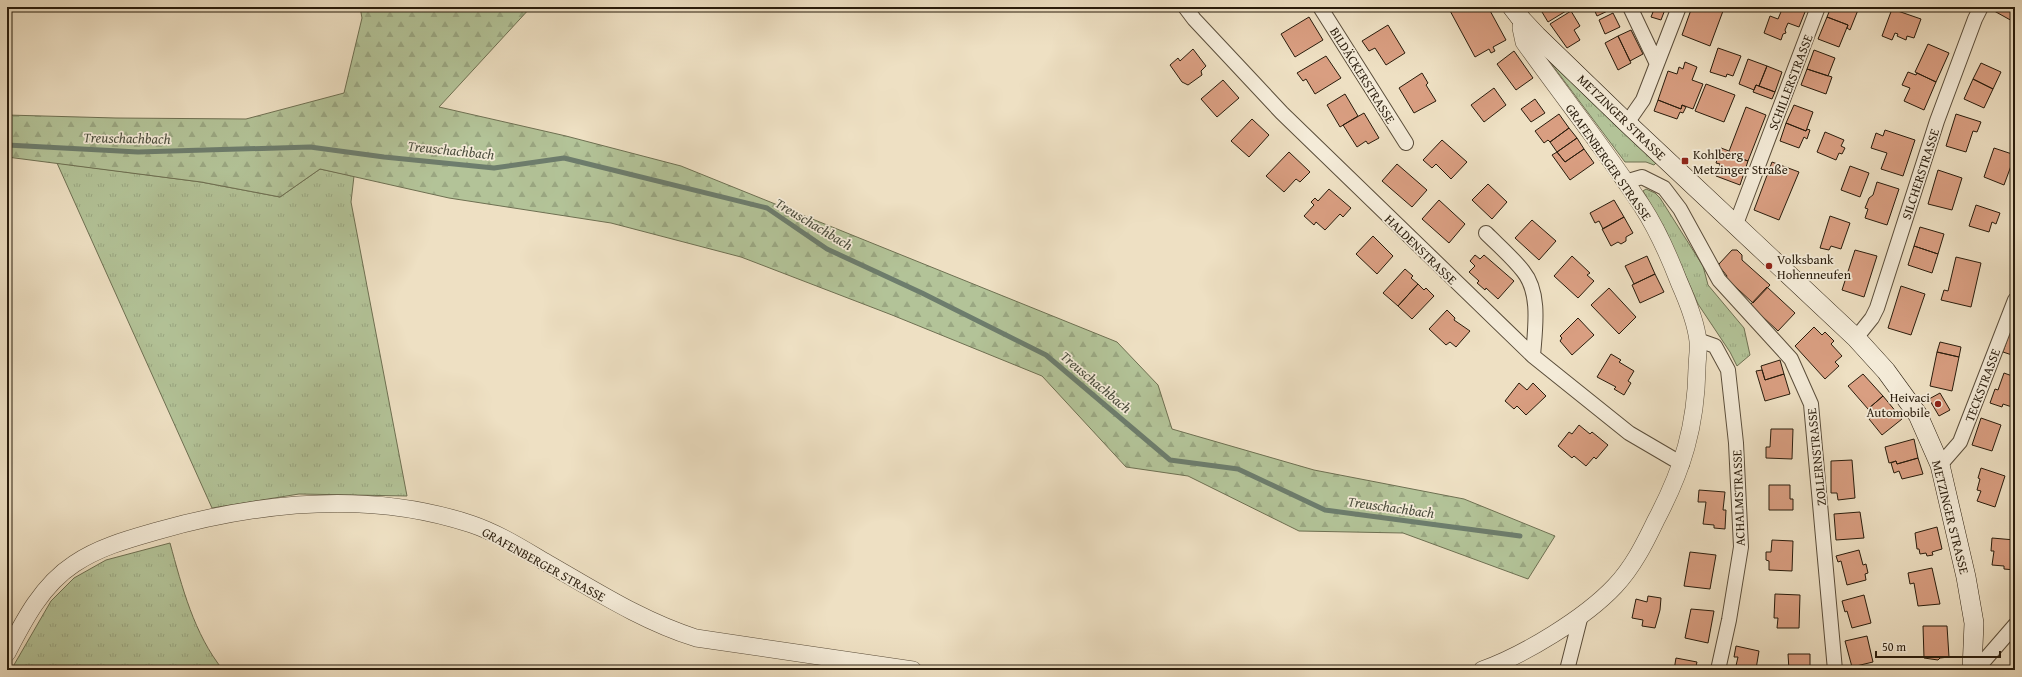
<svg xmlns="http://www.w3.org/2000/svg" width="2022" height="677" font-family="'Gentium Book Plus',serif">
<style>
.grass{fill:url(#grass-tufts);stroke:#6e7052}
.forest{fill:url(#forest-firs);stroke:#6e7052}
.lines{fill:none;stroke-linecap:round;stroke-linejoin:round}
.stream{stroke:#6d7d6d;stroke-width:5}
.building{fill:#d99e81;stroke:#291c0c}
.minor-casing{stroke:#5a4d3a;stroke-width:16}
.tertiary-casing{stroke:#5a4d3a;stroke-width:18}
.secondary-casing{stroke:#291c0c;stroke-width:20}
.minor{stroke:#f4ebd8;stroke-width:14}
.tertiary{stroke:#f4ebd8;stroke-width:17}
.secondary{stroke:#f4ebd8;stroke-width:19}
.poi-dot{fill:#8f2418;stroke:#f4ebd8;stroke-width:1.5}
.labels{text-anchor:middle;stroke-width:3.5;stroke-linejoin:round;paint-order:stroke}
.street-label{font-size:13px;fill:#291c0c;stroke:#f4ebd8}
.poi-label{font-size:13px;fill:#291c0c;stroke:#f4ebd8;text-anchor:start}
.water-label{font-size:14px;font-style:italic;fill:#4b4d3d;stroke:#f4ebd8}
</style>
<defs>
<pattern id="grass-tufts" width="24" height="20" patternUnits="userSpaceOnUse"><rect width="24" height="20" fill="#b3c398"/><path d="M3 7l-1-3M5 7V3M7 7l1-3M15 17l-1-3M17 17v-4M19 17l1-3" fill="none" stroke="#9aa782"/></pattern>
<pattern id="forest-firs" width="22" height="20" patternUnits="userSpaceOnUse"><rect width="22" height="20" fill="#b3c398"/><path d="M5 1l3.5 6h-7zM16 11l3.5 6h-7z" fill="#9aa782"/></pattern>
</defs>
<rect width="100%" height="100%" fill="#eee0c3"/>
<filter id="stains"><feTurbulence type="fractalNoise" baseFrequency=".005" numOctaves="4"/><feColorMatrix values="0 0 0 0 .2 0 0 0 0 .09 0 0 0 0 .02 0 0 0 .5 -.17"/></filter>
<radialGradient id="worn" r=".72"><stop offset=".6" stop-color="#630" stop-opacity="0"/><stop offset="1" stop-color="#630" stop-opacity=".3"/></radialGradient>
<path class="grass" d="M 1544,54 L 1657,162 L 1654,165 L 1646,162 L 1625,162 Z
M 57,163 L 201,182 L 280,197 L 320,169 L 354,176 L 351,202 L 407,496 L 299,494 L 212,508 Z
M 1646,189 L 1655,193 L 1660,198 L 1703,266 L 1708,285 L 1744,328 L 1750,355 L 1737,366 L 1730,352 L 1698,304 L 1666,231 L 1643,191 Z
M 170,543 C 182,587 194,634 223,670 L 11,670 L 51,601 L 74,578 L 106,560 Z"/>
<path class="forest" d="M 360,7 L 531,7 L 439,107 L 566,136 L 681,166 L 1117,342 L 1158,385 L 1172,429 L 1314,470 L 1464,499 L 1555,536 L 1528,579 L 1403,533 L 1299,531 L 1188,476 L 1126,467 L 1042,376 L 892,315 L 741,257 L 611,223 L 449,198 L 320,169 L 280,197 L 201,182 L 7,157 L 7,115 L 116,118 L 246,119 L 344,93 L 362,18 Z"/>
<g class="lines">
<path class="stream" d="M 7,145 L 138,152 L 310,147 L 384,157 L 494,168 L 564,158 L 767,208 L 827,249 L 922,293 L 1046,355 L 1170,460 L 1238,469 L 1325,510 L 1520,536"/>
</g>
<path class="building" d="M 1448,7 L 1488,7 L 1506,40 L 1493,47 L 1495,51 L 1491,53 L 1489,49 L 1475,57 Z
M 1539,7 L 1571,7 L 1571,8 L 1548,22 Z
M 1593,7 L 1616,7 L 1597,16 Z
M 1649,7 L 1666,7 L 1661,20 L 1651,17 L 1653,12 L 1648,10 Z
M 1692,7 L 1714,7 L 1723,11 L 1710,46 L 1682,35 Z
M 1783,7 L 1807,7 L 1799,27 L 1788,23 L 1785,30 L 1786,33 L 1783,34 L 1781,40 L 1764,33 L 1770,16 L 1778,19 Z
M 1831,7 L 1851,7 L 1858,10 L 1850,30 L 1847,28 L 1848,25 L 1827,17 Z
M 1987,7 L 2015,7 L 2015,20 L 2014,22 Z
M 1892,9 L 1921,19 L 1914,38 L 1907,36 L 1906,40 L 1897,36 L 1898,34 L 1895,33 L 1892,40 L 1882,36 Z
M 1571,11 L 1580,26 L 1574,30 L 1580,40 L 1567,48 L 1550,24 Z
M 1613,13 L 1620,27 L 1605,34 L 1599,20 Z
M 1309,17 L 1323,40 L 1295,57 L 1281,34 Z
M 1827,17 L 1848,25 L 1839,47 L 1818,39 Z
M 1388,25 L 1405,53 L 1386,65 L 1375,48 L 1369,51 L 1362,41 Z
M 1631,30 L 1643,54 L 1630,61 L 1618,36 Z
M 1618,36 L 1631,63 L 1618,70 L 1605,43 Z
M 1928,44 L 1949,53 L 1936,82 L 1915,72 Z
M 1718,48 L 1741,56 L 1733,76 L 1727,74 L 1726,77 L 1710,72 Z
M 1193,49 L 1206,66 L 1201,71 L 1202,75 L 1188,85 L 1182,82 L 1170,65 L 1178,58 L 1180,61 Z
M 1814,50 L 1835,58 L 1828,76 L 1807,69 Z
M 1514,51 L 1533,78 L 1516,90 L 1497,64 Z
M 1326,56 L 1341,78 L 1315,94 L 1306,79 L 1303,81 L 1297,73 Z
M 1748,59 L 1767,66 L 1759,86 L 1756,85 L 1754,90 L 1739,84 Z
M 1685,62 L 1697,67 L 1692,80 L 1703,84 L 1693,109 L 1682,105 L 1681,109 L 1658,100 L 1668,71 L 1677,74 L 1679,67 L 1683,69 Z
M 1981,63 L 2001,72 L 1993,89 L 1973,79 Z
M 1767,66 L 1782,72 L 1775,92 L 1759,86 Z
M 1807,69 L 1832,77 L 1826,94 L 1801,85 Z
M 1908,72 L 1916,75 L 1917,73 L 1936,82 L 1924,110 L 1904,101 L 1910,88 L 1902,85 Z
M 1422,73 L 1428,83 L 1426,85 L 1436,101 L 1414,113 L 1399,88 Z
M 1973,79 L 1993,89 L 1984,108 L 1964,99 Z
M 1223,80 L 1239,98 L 1217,117 L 1201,99 Z
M 1706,84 L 1735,95 L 1724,122 L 1695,111 Z
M 1756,85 L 1775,92 L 1772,99 L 1753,92 Z
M 1494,88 L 1506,105 L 1484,122 L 1471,105 Z
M 1345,94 L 1358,116 L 1340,127 L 1327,105 Z
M 1535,99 L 1545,113 L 1531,122 L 1521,109 Z
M 1658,100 L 1681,109 L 1682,105 L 1686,107 L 1683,113 L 1680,112 L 1677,119 L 1654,111 Z
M 1794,105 L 1813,112 L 1806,131 L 1786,123 Z
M 1746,107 L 1766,115 L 1748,161 L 1728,154 Z
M 1364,113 L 1379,138 L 1368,144 L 1366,141 L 1357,147 L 1343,125 Z
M 1559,114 L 1569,128 L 1550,142 L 1548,140 L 1544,143 L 1535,131 Z
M 1956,114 L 1981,122 L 1977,132 L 1973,131 L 1966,152 L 1946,146 Z
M 1252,119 L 1269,135 L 1249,157 L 1231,141 Z
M 1786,123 L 1806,131 L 1807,129 L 1810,130 L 1807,139 L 1804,137 L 1799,148 L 1780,141 Z
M 1569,128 L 1577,138 L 1557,152 L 1550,142 Z
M 1885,130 L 1915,140 L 1903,176 L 1881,169 L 1887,153 L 1871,148 L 1876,133 L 1883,136 Z
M 1825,132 L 1844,140 L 1841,146 L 1845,148 L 1842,154 L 1839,153 L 1836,160 L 1817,152 Z
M 1577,138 L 1584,149 L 1565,162 L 1557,152 Z
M 1442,140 L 1467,162 L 1451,179 L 1436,164 L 1432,168 L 1423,160 Z
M 1721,148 L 1729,151 L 1728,154 L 1748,161 L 1740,185 L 1716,176 L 1720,164 L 1716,163 Z
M 1994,148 L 2015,155 L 2004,185 L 1984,177 Z
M 1584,149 L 1594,163 L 1570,180 L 1552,155 L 1557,152 L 1565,162 Z
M 1289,152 L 1310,172 L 1300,182 L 1296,179 L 1284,192 L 1266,176 Z
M 1772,162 L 1799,172 L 1779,220 L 1754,210 Z
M 1397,164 L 1427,190 L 1412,207 L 1382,181 Z
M 1850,166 L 1869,173 L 1860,197 L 1841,190 Z
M 1938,170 L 1962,178 L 1952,210 L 1928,204 Z
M 1877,182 L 1899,189 L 1887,225 L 1865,218 L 1868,209 L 1865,208 L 1869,198 L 1873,195 Z
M 1488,184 L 1507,202 L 1492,219 L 1472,200 Z
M 1329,189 L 1351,208 L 1343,217 L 1340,214 L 1325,230 L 1316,222 L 1314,225 L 1304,216 L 1314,205 L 1311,202 L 1315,198 L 1318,201 Z
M 1439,200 L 1465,224 L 1449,243 L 1422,219 Z
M 1614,200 L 1624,217 L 1603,229 L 1599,221 L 1595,223 L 1590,213 Z
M 1976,205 L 2000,213 L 1996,224 L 1992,222 L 1989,232 L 1969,226 Z
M 1830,216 L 1850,223 L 1841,249 L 1831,246 L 1829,250 L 1820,248 Z
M 1624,217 L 1633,233 L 1626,237 L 1626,241 L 1621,244 L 1618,242 L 1611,246 L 1602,229 Z
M 1532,220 L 1556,241 L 1539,260 L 1515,238 Z
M 1920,227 L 1944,234 L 1938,254 L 1914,246 Z
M 1373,236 L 1393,256 L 1377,274 L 1356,254 Z
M 1914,246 L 1938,254 L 1932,273 L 1908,265 Z
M 1732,250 L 1737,250 L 1742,255 L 1742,260 L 1770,285 L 1753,303 L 1726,278 L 1727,276 L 1719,266 L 1719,264 Z
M 1855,250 L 1877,256 L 1864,297 L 1842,290 Z
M 1475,255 L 1480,259 L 1484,255 L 1514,281 L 1498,299 L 1486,288 L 1485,290 L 1477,283 L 1479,281 L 1469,272 L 1475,266 L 1470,261 Z
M 1572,256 L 1590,273 L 1587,275 L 1594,281 L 1578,298 L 1554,276 Z
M 1647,256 L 1655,274 L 1634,284 L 1625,266 Z
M 1956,257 L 1981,263 L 1971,307 L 1941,300 L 1944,290 L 1948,291 Z
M 1405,269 L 1413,276 L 1411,278 L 1418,284 L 1398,306 L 1383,293 Z
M 1655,274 L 1664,292 L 1640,303 L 1632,285 Z
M 1418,284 L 1424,290 L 1426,288 L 1434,296 L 1412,319 L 1398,306 Z
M 1901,286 L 1925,294 L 1911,335 L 1888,328 Z
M 1767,287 L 1795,313 L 1778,331 L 1750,305 Z
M 1609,288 L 1636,317 L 1619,334 L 1591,305 Z
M 1447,310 L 1455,318 L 1454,320 L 1470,331 L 1456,347 L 1450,342 L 1446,345 L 1429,329 Z
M 1578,318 L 1594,335 L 1572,355 L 1560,341 L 1562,338 L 1560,336 Z
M 1814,327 L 1822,335 L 1825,332 L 1834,341 L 1831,344 L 1842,356 L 1835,362 L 1839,366 L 1825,379 L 1795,346 Z
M 2011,328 L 2015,329 L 2015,356 L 2003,352 Z
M 1940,342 L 1961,347 L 1959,357 L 1937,352 Z
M 1937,352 L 1959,357 L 1952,391 L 1930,386 Z
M 1611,354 L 1621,360 L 1619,362 L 1634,371 L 1628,381 L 1631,383 L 1624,395 L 1614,389 L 1616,387 L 1597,377 Z
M 1780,360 L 1784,374 L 1765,380 L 1761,366 Z
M 1762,370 L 1765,380 L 1784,374 L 1790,394 L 1765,401 L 1756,371 Z
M 2004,373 L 2015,377 L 2015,408 L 2003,404 L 2002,407 L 1990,403 L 1995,389 L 1998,390 Z
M 1863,374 L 1883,396 L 1868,409 L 1848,386 Z
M 1519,383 L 1527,390 L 1533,383 L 1546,396 L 1526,415 L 1517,406 L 1514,409 L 1505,401 Z
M 1940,393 L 1950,410 L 1939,416 L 1929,399 Z
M 1883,396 L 1902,419 L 1882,435 L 1869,419 L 1873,416 L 1868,409 Z
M 1981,418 L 2001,425 L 1992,451 L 1972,445 Z
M 1579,425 L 1590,434 L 1592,432 L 1608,445 L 1596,459 L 1594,457 L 1586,466 L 1574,456 L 1572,458 L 1558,446 L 1569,432 L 1572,434 Z
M 1771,429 L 1793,429 L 1792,459 L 1766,458 L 1766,447 L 1770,447 Z
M 1914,439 L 1918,458 L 1897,464 L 1896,461 L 1889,463 L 1885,447 Z
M 1918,458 L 1923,474 L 1902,479 L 1899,471 L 1894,473 L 1891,463 L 1896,461 L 1897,464 Z
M 1852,460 L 1855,498 L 1838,500 L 1837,493 L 1831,493 L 1831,461 Z
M 1981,468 L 2005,476 L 1995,507 L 1977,501 L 1981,491 L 1977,490 L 1980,479 L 1978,478 Z
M 1769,485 L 1790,485 L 1790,499 L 1793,499 L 1793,510 L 1769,510 Z
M 1699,490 L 1725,492 L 1723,510 L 1726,510 L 1725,529 L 1714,528 L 1714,525 L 1703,524 L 1706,502 L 1698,502 Z
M 1860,512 L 1864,538 L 1836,540 L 1834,514 Z
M 1937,527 L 1942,549 L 1932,552 L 1933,555 L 1927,556 L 1926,553 L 1920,554 L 1919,549 L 1917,549 L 1915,533 Z
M 1992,538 L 2015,540 L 2015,570 L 2004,569 L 2004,566 L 1992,565 L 1994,551 L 1991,551 Z
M 1772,540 L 1793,541 L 1792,571 L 1769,570 L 1769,561 L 1766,560 L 1766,552 L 1771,552 Z
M 1859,550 L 1863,565 L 1866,564 L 1868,573 L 1865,574 L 1866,580 L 1847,585 L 1841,561 L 1838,562 L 1836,556 Z
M 1690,552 L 1716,555 L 1710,589 L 1684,586 Z
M 1932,568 L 1940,604 L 1918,606 L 1914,583 L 1910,584 L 1908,573 Z
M 1775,594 L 1800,595 L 1799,628 L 1777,628 L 1778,618 L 1774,618 Z
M 1864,595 L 1871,623 L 1852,628 L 1847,611 L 1845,612 L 1842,601 Z
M 1648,596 L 1661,598 L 1660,610 L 1655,628 L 1642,626 L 1643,620 L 1632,618 L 1636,599 L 1647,602 Z
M 1691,609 L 1714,611 L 1708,643 L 1685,638 Z
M 1923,626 L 1947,626 L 1949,657 L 1940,658 L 1938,660 L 1924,658 Z
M 1867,636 L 1873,662 L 1852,667 L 1845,641 Z
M 1736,646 L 1759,651 L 1756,669 L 1735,670 L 1738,657 L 1734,657 Z
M 1788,654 L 1810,654 L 1810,670 L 1789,670 Z
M 1676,658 L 1697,662 L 1695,670 L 1674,670 Z"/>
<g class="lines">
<defs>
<path id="minor" d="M 1185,7 L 1194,19 L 1282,113 L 1533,356 L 1629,433 L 1682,464
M 1320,7 L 1406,143
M 1630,7 L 1657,64
M 1627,123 L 1643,100 L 1679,7
M 1625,182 L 1642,177 L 1664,188 L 1680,209 L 1719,280 L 1791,359 L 1811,404 L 1835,670
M 1736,224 L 1818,7
M 1486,233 C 1498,245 1512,257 1523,271 C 1541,293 1535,329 1533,356
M 1856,338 L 1872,318 L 1877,308 L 1937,121 L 1975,19 L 1981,7
M 1698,340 L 1715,346 L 1728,370 L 1736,443 L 1741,547 L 1729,620 L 1718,670
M 1940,465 L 1960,442 L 2015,300
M 1567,670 L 1581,615
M 1976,670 L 2015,625"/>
<path id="tertiary" d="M 7,653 C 24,620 42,585 74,564 C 99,547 129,539 157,531 C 259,502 369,490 471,524 C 498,533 523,549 547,563 C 596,591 642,621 696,638 L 913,670
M 1482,670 C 1524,655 1585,618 1615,586 C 1633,567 1645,543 1656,520 C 1683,469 1696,426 1697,368 C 1697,359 1699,350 1698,341 C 1696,322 1687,300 1679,282 C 1669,256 1657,229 1642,206 C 1605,149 1563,97 1524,42 L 1521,28 L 1522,20"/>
<path id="secondary" d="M 1512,7 L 1522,20 L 1537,36 L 1627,123 L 1856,338 L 1886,371 L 1918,415 L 1940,465 L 1966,577 L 1974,623 L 1972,670"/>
</defs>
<use href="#minor" class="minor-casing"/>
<use href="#tertiary" class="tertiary-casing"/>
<use href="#secondary" class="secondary-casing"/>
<use href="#minor" class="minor"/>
<use href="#tertiary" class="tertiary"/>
<use href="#secondary" class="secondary"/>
</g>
<g class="poi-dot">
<rect x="1681" y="157" width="8" height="8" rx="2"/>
<circle cx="1769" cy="266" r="4"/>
<circle cx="1938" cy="404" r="4"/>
</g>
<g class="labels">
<g class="street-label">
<text transform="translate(1363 75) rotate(58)" y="5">BILDÄCKERSTRASSE</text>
<text transform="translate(1790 82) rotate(-69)" y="5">SCHILLERSTRASSE</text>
<text transform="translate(1622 117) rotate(44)" y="5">METZINGER STRASSE</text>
<text transform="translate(1609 162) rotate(55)" y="5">GRAFENBERGER STRASSE</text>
<text transform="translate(1920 174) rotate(-72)" y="5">SILCHERSTRASSE</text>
<text transform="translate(1421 249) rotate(44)" y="5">HALDENSTRASSE</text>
<text transform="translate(1982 385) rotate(-69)" y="5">TECKSTRASSE</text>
<text transform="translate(1816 457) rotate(-96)" y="5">ZOLLERNSTRASSE</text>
<text transform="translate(1738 498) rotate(-92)" y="5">ACHALMSTRASSE</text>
<text transform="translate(1951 517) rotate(76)" y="5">METZINGER STRASSE</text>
<text transform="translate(544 564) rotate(29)" y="5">GRAFENBERGER STRASSE</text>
</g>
<g class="poi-label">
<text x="1693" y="159">Kohlberg<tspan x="1693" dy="15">Metzinger Straße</tspan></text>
<text x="1777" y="264">Volksbank<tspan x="1777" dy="15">Hohenneufen</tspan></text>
<text x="1930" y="402" text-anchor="end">Heivaci<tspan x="1930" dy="15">Automobile</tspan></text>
</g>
<g class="water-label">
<text transform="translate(127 138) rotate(1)" y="5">Treuschachbach</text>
<text transform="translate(451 150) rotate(6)" y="5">Treuschachbach</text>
<text transform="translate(814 224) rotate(31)" y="5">Treuschachbach</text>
<text transform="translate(1096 382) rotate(40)" y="5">Treuschachbach</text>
<text transform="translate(1391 507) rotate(8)" y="5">Treuschachbach</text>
</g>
</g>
<rect width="2022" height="677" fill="none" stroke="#eee0c3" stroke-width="24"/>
<rect x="8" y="8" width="2006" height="661" fill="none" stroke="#291c0c" stroke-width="2"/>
<rect x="12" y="12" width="1998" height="653" fill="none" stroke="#291c0c"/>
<path d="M1876 651v6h124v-6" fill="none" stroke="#291c0c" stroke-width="2"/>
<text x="1882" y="651" font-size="12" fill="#291c0c" stroke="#f4ebd8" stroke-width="3" paint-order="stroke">50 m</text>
<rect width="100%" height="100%" filter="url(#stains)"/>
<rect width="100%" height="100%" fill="url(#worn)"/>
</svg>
